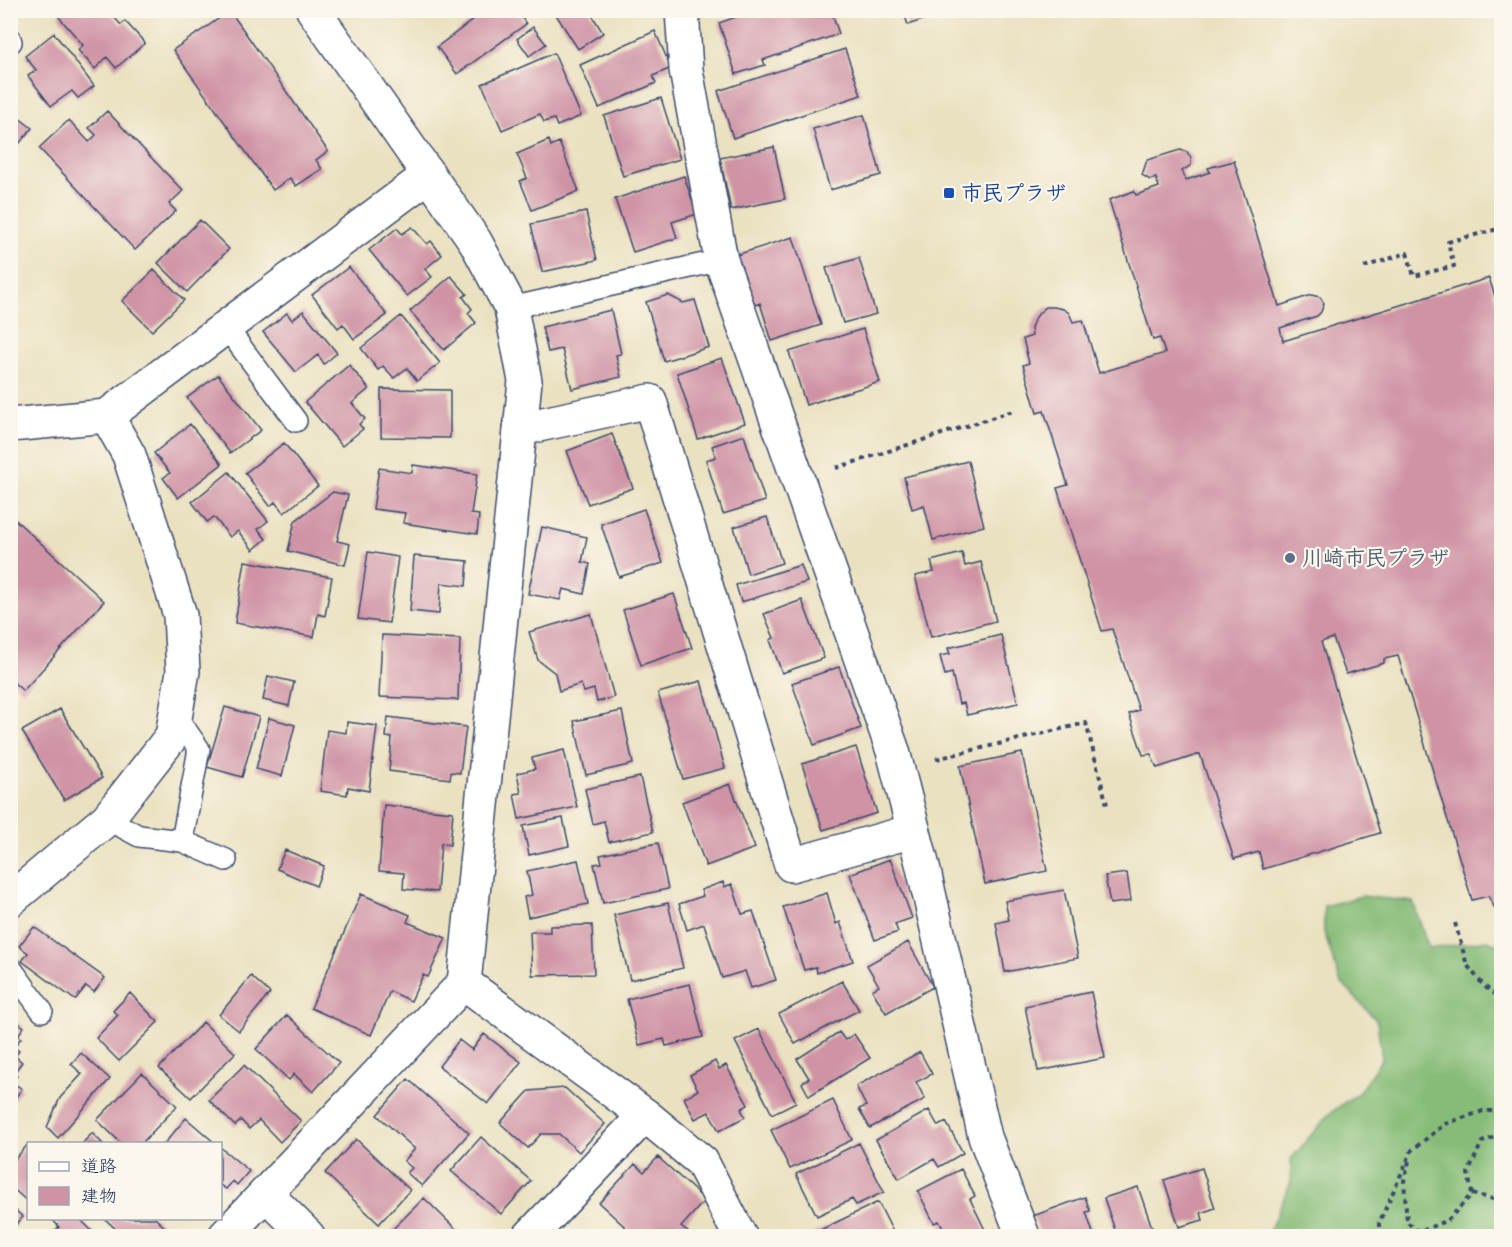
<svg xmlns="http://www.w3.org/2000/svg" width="1512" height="1247" font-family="'Playpen Sans','Klee One',sans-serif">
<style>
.forest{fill:#86bc77;stroke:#50766a;stroke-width:1.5}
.building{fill:#cf93a4}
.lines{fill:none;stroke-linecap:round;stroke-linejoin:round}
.lane-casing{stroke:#3a4a6d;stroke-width:24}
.street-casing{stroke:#3a4a6d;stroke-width:36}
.path{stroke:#3a4a6d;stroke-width:4;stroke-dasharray:4.5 4.5;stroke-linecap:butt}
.lane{stroke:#fff;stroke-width:21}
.street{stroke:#fff;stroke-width:33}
.transit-dot{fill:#1a4fb4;stroke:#fbf7ec;stroke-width:2}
.service-dot{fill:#5c6f8a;stroke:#fbf7ec;stroke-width:2}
.labels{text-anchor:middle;stroke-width:4.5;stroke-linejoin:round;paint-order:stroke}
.transit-label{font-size:21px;font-weight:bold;fill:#164399;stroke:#fbf7ec;text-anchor:start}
.service-label{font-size:21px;font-weight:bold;fill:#4e5e75;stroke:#fbf7ec;text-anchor:start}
</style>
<rect width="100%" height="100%" fill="#fbf7ec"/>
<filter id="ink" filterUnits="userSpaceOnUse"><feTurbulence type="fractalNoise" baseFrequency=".0167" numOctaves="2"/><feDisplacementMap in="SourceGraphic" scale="12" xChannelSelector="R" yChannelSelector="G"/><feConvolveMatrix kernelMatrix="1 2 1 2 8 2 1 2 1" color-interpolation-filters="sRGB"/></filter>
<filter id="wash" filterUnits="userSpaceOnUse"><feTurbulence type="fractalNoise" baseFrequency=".008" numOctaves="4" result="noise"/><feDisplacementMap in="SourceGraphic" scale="24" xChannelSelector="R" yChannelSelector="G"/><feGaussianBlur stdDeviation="1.35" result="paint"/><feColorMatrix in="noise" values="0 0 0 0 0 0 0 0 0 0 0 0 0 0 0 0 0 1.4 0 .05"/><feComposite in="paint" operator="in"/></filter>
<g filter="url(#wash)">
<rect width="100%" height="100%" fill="#eae1c0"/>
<path class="forest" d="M 1362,896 L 1413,902 L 1429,949 L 1488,940 L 1501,947 L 1501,1236 L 1267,1236 L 1291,1182 L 1291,1159 L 1329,1114 L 1359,1092 L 1382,1059 L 1377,1021 L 1340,981 L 1324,932 L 1324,906 Z"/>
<g id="blocks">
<path class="building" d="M 64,10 L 108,10 L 121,25 L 125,21 L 145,43 L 116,68 L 107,57 L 95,69 L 78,50 L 83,45 L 58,16 Z
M 486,10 L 517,10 L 526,24 L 457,74 L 437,47 Z
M 553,10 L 589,10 L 603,33 L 578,49 Z
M 756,10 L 831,10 L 839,34 L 763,60 L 765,65 L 736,74 L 719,23 Z
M 903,10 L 948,10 L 948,11 L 908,25 Z
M 230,11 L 328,151 L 316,160 L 322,169 L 296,186 L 290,178 L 273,190 L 173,50 Z
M 533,27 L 546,44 L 529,56 L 517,39 Z
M 655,31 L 671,68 L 653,76 L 656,83 L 599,108 L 580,65 Z
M 54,33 L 94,86 L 78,98 L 72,91 L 51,106 L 28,76 L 36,70 L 25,56 Z
M 845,49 L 861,95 L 733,138 L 718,91 Z
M 554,53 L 581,116 L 557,126 L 554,119 L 544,122 L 540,114 L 502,130 L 482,84 Z
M 661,98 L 680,159 L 623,176 L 604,116 Z
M 10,111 L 32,128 L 10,155 Z
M 107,111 L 183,191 L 169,204 L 176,211 L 135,250 L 39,148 L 69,120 L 89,142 L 96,135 L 89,128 Z
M 864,115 L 881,175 L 830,190 L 813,129 Z
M 549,140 L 551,146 L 559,142 L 579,191 L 532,210 L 520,181 L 527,178 L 517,154 Z
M 774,147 L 785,199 L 731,210 L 720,158 Z
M 1180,150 L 1187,152 L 1191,158 L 1191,165 L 1182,171 L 1186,180 L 1210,172 L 1208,168 L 1234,161 L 1279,306 L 1311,295 L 1320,297 L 1324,303 L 1321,312 L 1317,316 L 1280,328 L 1283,341 L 1489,278 L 1502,318 L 1502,914 L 1496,910 L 1488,896 L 1472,900 L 1398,656 L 1384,659 L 1384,663 L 1346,674 L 1333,638 L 1321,642 L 1380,833 L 1263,869 L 1259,852 L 1234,859 L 1200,754 L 1157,768 L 1151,754 L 1143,755 L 1129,714 L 1139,710 L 1112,629 L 1102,631 L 1057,488 L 1068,485 L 1044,411 L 1037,413 L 1023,365 L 1029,363 L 1023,339 L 1032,336 L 1031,328 L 1034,320 L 1039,313 L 1046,307 L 1054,307 L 1063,309 L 1069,313 L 1073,322 L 1083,320 L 1099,373 L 1165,353 L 1160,338 L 1153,340 L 1109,200 L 1134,191 L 1136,195 L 1159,187 L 1156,178 L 1150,180 L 1142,175 L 1147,160 Z
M 684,176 L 697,214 L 672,222 L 677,238 L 633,252 L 615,199 Z
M 586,212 L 597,260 L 542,272 L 531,224 Z
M 200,220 L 229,249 L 187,292 L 158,263 Z
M 412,227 L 427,244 L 431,241 L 442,255 L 425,269 L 432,277 L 407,296 L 369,250 L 397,228 L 402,234 Z
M 793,237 L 821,325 L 772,341 L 760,303 L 753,306 L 736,255 Z
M 859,258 L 876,314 L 843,323 L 826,268 Z
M 349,267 L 387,315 L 354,339 L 343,324 L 338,328 L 312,295 Z
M 154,270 L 184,300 L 152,331 L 122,301 Z
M 451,276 L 467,294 L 463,297 L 472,309 L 468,313 L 476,323 L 444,350 L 410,311 Z
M 668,295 L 683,303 L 695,300 L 709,347 L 664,361 L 646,302 Z
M 611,310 L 621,354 L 616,355 L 621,377 L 572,389 L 562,349 L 548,352 L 542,327 Z
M 303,311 L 337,353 L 324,364 L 318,355 L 296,372 L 263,332 L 287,313 L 292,320 Z
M 401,316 L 440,363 L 417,381 L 407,368 L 394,378 L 383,366 L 378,370 L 361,348 Z
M 863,329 L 880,382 L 806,405 L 789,352 Z
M 722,358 L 745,423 L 698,439 L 677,373 Z
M 349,365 L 369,389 L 352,403 L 365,419 L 359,424 L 363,429 L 342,446 L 305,402 Z
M 218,375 L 261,430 L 230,453 L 187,398 Z
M 381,389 L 450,390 L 450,438 L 381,437 Z
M 190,424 L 222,464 L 178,498 L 163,478 L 170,473 L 154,453 Z
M 612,434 L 633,488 L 588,504 L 567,451 Z
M 744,435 L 765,501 L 723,514 L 706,460 L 716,457 L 712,446 Z
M 284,443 L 318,486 L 284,513 L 275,502 L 270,506 L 245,473 Z
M 968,461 L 984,526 L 933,540 L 924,505 L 912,509 L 904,477 Z
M 413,465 L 477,474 L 471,514 L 479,515 L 477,534 L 403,523 L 405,513 L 373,509 L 379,468 L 412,473 Z
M 229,472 L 268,521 L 258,529 L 266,539 L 253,550 L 238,531 L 230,537 L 214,517 L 207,522 L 192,502 Z
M 333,492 L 348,495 L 337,541 L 350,544 L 345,565 L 288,551 L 295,521 Z
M 644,509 L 663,563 L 619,577 L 601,524 Z
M 10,515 L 104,601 L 23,691 L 10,679 Z
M 767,517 L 782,563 L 748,574 L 734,527 Z
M 542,527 L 587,537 L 582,562 L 590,564 L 584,594 L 563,589 L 560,600 L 528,594 Z
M 368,552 L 398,557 L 389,623 L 358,619 Z
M 962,553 L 965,566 L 981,562 L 996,621 L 931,637 L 915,576 L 934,572 L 931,561 Z
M 414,556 L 468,561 L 466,586 L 441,583 L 439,614 L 410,611 Z
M 245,561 L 332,577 L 325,616 L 318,614 L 314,637 L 235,623 Z
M 801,565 L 807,582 L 741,602 L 736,585 Z
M 674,594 L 692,648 L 641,665 L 623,610 Z
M 802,600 L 824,658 L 782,673 L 770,640 L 774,638 L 764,614 Z
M 591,614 L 614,697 L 597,702 L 594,689 L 584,692 L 581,684 L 559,691 L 555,673 L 538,660 L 529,632 Z
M 382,635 L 460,639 L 458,700 L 379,697 Z
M 1001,635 L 1018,703 L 967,715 L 964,703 L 959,704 L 952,673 L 945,675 L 940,656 L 950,654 L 948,648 Z
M 839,667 L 861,728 L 814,745 L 792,683 Z
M 268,676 L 294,682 L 289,706 L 263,700 Z
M 701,681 L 725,768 L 683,779 L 658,693 Z
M 225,707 L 259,717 L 242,777 L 207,767 Z
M 60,709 L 102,778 L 64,800 L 22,731 Z
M 622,711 L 633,764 L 586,775 L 574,721 Z
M 388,717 L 466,727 L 460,773 L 451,772 L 450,779 L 389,771 L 392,738 L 386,737 Z
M 269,718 L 295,725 L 282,776 L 256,769 Z
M 347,722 L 377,726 L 369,791 L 348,787 L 347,795 L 320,791 L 327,730 L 346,733 Z
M 856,747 L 877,813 L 823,830 L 802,764 Z
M 564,750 L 577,807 L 519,819 L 514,794 L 521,793 L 517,773 L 535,769 L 532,758 Z
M 1022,753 L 1047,871 L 985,884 L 960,766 Z
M 640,777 L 653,832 L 609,842 L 604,821 L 593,824 L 585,789 Z
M 730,784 L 755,848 L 706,866 L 682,802 Z
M 384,805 L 453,812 L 450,845 L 441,843 L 437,892 L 403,889 L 404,873 L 379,871 Z
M 563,818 L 569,846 L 529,855 L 523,826 Z
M 658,843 L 668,889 L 603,903 L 594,864 L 602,863 L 600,855 Z
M 285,850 L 324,866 L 316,886 L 277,869 Z
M 890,859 L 912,918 L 895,924 L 898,932 L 875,940 L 850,874 Z
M 578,860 L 588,904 L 528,917 L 524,897 L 532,895 L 527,871 Z
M 1127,873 L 1131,901 L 1110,904 L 1105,876 Z
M 723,882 L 724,887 L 732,884 L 742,914 L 753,911 L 776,980 L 751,988 L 745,971 L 722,978 L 704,924 L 687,930 L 679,904 L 703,896 L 701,890 Z
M 1064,890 L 1078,958 L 1005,972 L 996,923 L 1009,920 L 1005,901 Z
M 827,893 L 836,924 L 840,922 L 853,961 L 817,973 L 816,967 L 804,970 L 783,907 Z
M 361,894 L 410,915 L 407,922 L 446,938 L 428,977 L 423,975 L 411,1001 L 390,991 L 371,1035 L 311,1008 Z
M 668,903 L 683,968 L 630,980 L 614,915 Z
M 592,925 L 594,974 L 532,975 L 530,932 L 550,932 L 550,926 Z
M 34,927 L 105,978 L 94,992 L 86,986 L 75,1000 L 22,961 L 28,953 L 19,946 Z
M 908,942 L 933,987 L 886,1013 L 872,990 L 879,986 L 867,965 Z
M 251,976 L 270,993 L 239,1031 L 219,1015 Z
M 842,981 L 859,1010 L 795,1044 L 779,1014 Z
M 690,984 L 703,1037 L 666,1046 L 664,1039 L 639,1045 L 627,999 Z
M 1091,992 L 1105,1058 L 1038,1071 L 1025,1006 Z
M 130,993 L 158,1022 L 119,1061 L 96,1038 L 118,1015 L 113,1011 Z
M 287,1015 L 339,1063 L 313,1092 L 294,1074 L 289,1080 L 256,1049 Z
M 10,1017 L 24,1027 L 18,1035 L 21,1038 L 14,1047 L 19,1051 L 15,1056 L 22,1062 L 13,1074 L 17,1076 L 12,1082 L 22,1089 L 10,1104 Z
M 203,1022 L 235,1053 L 191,1098 L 159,1068 Z
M 759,1029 L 796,1102 L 772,1114 L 735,1041 Z
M 839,1032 L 845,1040 L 854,1034 L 870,1058 L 809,1096 L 802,1083 L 809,1078 L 797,1059 Z
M 484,1034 L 521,1062 L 488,1104 L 439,1066 L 459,1040 L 472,1050 Z
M 920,1052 L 932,1074 L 916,1082 L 925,1099 L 870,1128 L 859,1109 L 866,1106 L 856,1086 Z
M 81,1053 L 110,1079 L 58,1138 L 47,1127 L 60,1098 L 82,1074 L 71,1064 Z
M 715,1061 L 719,1069 L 726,1065 L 748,1105 L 741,1109 L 745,1117 L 719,1131 L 709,1112 L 695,1119 L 684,1098 L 698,1090 L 690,1075 Z
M 244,1065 L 301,1121 L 280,1142 L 259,1120 L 249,1129 L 241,1120 L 235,1126 L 209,1100 Z
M 142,1073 L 177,1106 L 141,1144 L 122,1144 L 97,1120 Z
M 408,1079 L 469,1133 L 422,1186 L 407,1173 L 412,1168 L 404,1161 L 415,1149 L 377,1115 Z
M 565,1088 L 605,1124 L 579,1152 L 559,1134 L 541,1134 L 528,1148 L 500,1123 L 529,1091 Z
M 833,1100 L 852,1140 L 790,1169 L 771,1130 Z
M 929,1110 L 938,1126 L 946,1122 L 963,1153 L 939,1167 L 934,1159 L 899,1179 L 876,1140 Z
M 186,1118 L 216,1144 L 164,1144 Z
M 92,1133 L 103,1144 L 82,1144 Z
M 481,1137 L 531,1181 L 501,1214 L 451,1171 Z
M 356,1139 L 410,1190 L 379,1224 L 325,1173 Z
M 859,1143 L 884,1192 L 856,1205 L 852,1199 L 817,1216 L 796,1174 Z
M 28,1144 L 27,1172 L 28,1202 L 10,1186 L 10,1165 Z
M 220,1147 L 249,1171 L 237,1185 L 233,1181 L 226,1189 L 220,1185 Z
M 658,1157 L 705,1200 L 681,1227 L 688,1232 L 684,1236 L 635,1236 L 599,1203 L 635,1164 L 644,1172 Z
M 1202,1168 L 1215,1208 L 1201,1213 L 1203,1220 L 1179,1227 L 1164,1180 Z
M 961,1169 L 975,1196 L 970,1199 L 988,1236 L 947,1236 L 939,1221 L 934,1223 L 918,1191 Z
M 1138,1187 L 1155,1236 L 1117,1236 L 1104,1198 Z
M 1085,1197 L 1090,1211 L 1086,1212 L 1094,1236 L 1041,1236 L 1033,1216 Z
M 424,1198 L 463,1236 L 386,1236 Z
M 878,1202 L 895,1236 L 808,1236 Z
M 10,1206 L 23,1217 L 10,1231 Z
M 51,1218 L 79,1218 L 97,1236 L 50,1236 L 59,1227 Z
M 104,1218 L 155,1218 L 174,1236 L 123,1236 Z"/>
</g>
</g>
<g filter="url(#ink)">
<use href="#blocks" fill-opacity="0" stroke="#3a4a6d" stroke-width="1.5"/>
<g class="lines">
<defs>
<path id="lane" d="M 10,39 L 11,42
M 511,308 L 721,260
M 226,327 L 296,421
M 176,716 L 199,749 L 182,841
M 107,819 L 139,836 L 182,841 L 226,860
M 10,967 L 42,1011"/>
<path id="street" d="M 682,10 L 686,70 L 721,260 L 893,751 L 922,863 L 985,1137 L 1023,1236
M 10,425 L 107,416 L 429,175
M 520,429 L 650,401 L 791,865 L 913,831
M 10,900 L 107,819 L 172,736 L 183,671 L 180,615 L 129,455 L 107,416
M 464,983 L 645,1115 L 702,1162 L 740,1236
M 266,1194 L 308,1236
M 225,1236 L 464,983 L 525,381 L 511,308 L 475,241 L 313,10
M 530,1236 L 645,1115"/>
</defs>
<use href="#lane" class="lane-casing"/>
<use href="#street" class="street-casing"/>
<path class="path" d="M 1364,267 L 1407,253 L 1414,276 L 1454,266 L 1448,242 L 1502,228
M 836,468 L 1013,411
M 936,759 L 1086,723 L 1108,809
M 1455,923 L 1467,965 L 1484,986 L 1502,999
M 1409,1161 L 1404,1181 L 1407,1222 L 1419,1232 L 1448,1220 L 1472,1194
M 1472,1194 L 1468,1173 L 1482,1142 L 1502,1134
M 1472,1194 L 1502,1201
M 1379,1236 L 1379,1223 L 1412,1150 L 1445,1124 L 1483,1111 L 1502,1111"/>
<use href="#lane" class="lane"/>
<use href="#street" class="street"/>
</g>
</g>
<rect class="transit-dot" x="943" y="187" width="12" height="12" rx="3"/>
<circle class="service-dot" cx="1290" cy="558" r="6"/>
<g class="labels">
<g class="transit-label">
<text x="961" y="200">市民プラザ</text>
</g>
<g class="service-label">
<text x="1302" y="565">川崎市民プラザ</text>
</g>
</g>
<rect width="1512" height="1247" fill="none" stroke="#fbf7ec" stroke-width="36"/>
<rect x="27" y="1142" width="195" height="78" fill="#fbf7ec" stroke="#a1a7b3" stroke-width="1.5"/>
<rect x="39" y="1162" width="30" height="9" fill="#ffffff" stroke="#a1a7b3" stroke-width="1.5"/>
<text x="81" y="1172" font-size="18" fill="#1b2f5e">道路</text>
<rect x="39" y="1187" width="30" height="18" fill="#cf93a4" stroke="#a1a7b3" stroke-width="1.5"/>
<text x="81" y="1202" font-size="18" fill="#1b2f5e">建物</text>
</svg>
